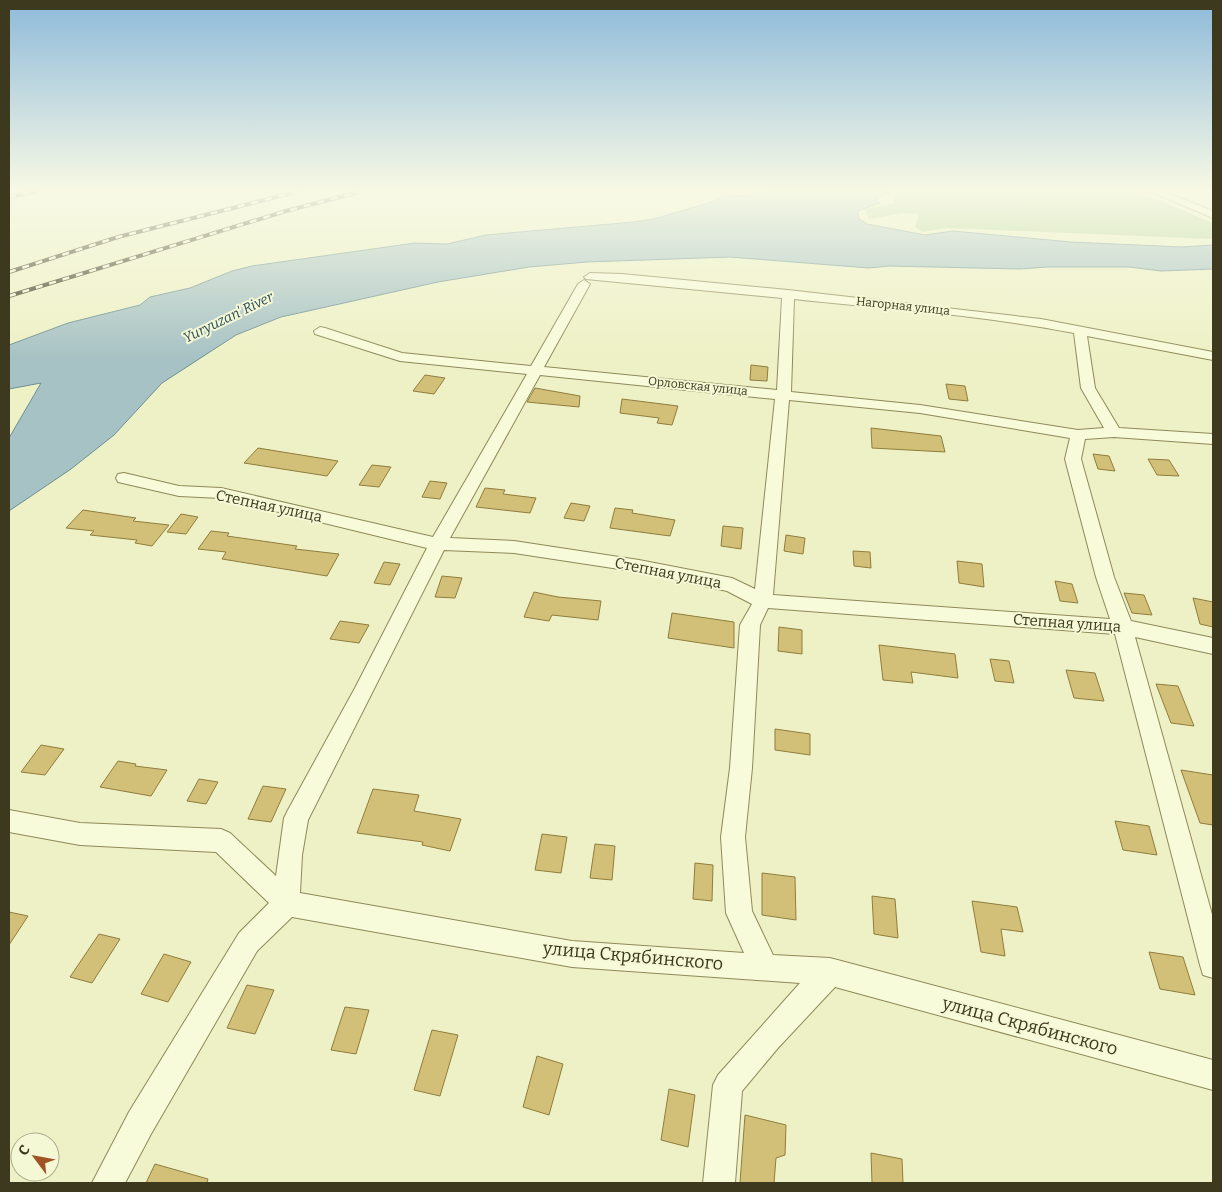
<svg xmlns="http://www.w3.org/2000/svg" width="1222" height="1192" font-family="Bitter,serif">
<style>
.green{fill:#b4d197}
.water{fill:#a7c2c4;stroke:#6c8f94}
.building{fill:#d2c078;stroke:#8f7d3d}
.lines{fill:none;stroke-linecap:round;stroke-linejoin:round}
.minor-casing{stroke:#8e8959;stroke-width:2}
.minor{fill:#f8fbd9;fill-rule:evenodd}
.rail-casing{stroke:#3d391e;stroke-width:4}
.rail{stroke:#f5f8d5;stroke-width:2.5;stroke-dasharray:7;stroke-linecap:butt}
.labels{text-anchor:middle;stroke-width:4;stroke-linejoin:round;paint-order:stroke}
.far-street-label{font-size:12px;fill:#3d391e;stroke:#f5f8d5}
.far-water-label{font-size:14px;font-style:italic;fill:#2c4e5e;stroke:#f5f8d5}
.street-label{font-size:15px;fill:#3d391e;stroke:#f5f8d5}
.near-street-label{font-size:18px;fill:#3d391e;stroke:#f5f8d5}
</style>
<rect width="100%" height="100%" fill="#eef1c5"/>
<path class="green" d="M 901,191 L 1136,191 L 1213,223 L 1213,239 L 947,228 L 923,232 L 915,227 L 919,214 L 904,213 L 869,219 L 865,209 L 893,204 L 896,194 Z"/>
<path class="water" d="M 767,191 L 893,191 L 878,196 L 877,201 L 880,203 L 858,211 L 858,218 L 867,224 L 925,235 L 953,231 L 1071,242 L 1182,247 L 1213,245 L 1213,269 L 1161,271 L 1129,267 L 1047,267 L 1020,269 L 889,266 L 869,268 L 730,257 L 587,262 L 529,267 L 438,282 L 281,317 L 236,335 L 162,383 L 114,435 L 71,469 L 9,511 L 9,438 L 41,383 L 9,389 L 9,345 L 68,323 L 140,305 L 150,297 L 190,288 L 232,271 L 252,266 L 415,243 L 447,244 L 486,235 L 633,222 L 654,219 L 715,201 L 725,195 L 748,196 Z"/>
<path class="building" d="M 751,365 L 768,367 L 767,381 L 750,380 Z
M 425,375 L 445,378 L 434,394 L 413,391 Z
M 946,384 L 965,386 L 968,401 L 949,399 Z
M 535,388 L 580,396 L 579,407 L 527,402 Z
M 622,399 L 678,406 L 672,425 L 657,423 L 659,418 L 620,413 Z
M 871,428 L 941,436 L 945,452 L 872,448 Z
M 258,448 L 338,461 L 327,476 L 244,463 Z
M 1093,454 L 1109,456 L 1115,471 L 1098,469 Z
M 1148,459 L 1169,460 L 1179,476 L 1157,475 Z
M 372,465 L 391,467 L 379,487 L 359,485 Z
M 430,481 L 447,483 L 440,499 L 422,497 Z
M 485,488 L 505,490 L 503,494 L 536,498 L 530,513 L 476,507 Z
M 571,503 L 590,506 L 584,521 L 564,518 Z
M 615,508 L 633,510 L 632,513 L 675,520 L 670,536 L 610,528 Z
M 83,510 L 136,518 L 133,521 L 169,525 L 152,546 L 135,543 L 137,540 L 90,535 L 94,531 L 66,528 Z
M 181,514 L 198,517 L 186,534 L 167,532 Z
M 723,526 L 743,528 L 741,549 L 721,546 Z
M 211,531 L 229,533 L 227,536 L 297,546 L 295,549 L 339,554 L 327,576 L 222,559 L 226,552 L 198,549 Z
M 786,535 L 805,538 L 803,554 L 784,551 Z
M 853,551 L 870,552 L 871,568 L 854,566 Z
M 957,561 L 982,564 L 984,587 L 959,583 Z
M 384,562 L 400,564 L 390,585 L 374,583 Z
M 442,576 L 462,578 L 455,598 L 435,597 Z
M 1055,581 L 1072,584 L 1078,603 L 1060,601 Z
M 534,592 L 558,597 L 601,601 L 598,620 L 552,615 L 549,621 L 524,617 Z
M 1124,593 L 1144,595 L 1152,615 L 1132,613 Z
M 1193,598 L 1213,602 L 1213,627 L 1200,624 Z
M 672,613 L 734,622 L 734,648 L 668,638 Z
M 340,621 L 369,625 L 359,643 L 330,639 Z
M 779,627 L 802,630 L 802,654 L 778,651 Z
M 879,645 L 955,654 L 958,678 L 911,672 L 913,683 L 883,680 Z
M 990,659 L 1009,661 L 1014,683 L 995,681 Z
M 1066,670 L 1095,673 L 1104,701 L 1074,698 Z
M 1156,684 L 1178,686 L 1194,726 L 1171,723 Z
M 775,729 L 810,734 L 810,755 L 775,750 Z
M 41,745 L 64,749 L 45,775 L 21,772 Z
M 118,761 L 136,764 L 135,766 L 167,770 L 151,796 L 100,787 Z
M 1181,770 L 1213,775 L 1213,825 L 1200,823 Z
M 199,779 L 218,782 L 206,804 L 187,801 Z
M 263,786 L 286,789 L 271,822 L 248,819 Z
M 373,789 L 419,795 L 414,811 L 461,819 L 450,851 L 422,845 L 423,842 L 357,833 Z
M 1115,821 L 1149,826 L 1157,855 L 1123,850 Z
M 542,834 L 567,837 L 561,873 L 535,870 Z
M 595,844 L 615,846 L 612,880 L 590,878 Z
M 695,863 L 713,865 L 712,901 L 693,899 Z
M 762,873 L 795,877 L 796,920 L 762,915 Z
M 872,896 L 895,899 L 898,938 L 874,934 Z
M 972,901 L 1017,907 L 1023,932 L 1001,929 L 1005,956 L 981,952 Z
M 9,912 L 28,916 L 9,945 Z
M 99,934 L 120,939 L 92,983 L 70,977 Z
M 1149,952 L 1183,957 L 1195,995 L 1160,989 Z
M 164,954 L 191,962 L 168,1002 L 141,994 Z
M 247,985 L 274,990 L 255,1034 L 227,1028 Z
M 345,1007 L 369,1010 L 356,1054 L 331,1050 Z
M 432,1030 L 458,1035 L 440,1096 L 414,1090 Z
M 537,1056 L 563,1064 L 549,1115 L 523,1107 Z
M 669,1089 L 695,1095 L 688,1147 L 661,1140 Z
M 745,1115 L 786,1125 L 785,1155 L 776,1158 L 774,1183 L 740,1183 Z
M 871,1153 L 902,1159 L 903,1183 L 872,1183 Z
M 155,1164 L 208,1179 L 207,1183 L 146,1183 Z"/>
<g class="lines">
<defs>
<path id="minor" d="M 1149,191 L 1162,191 L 1213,211 L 1213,218 Z
M 590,273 L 622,274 L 788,290 L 1041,319 L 1213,352 L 1213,360 L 1087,336 L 1095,388 L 1119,428 L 1213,434 L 1213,444 L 1114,437 L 1085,439 L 1081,459 L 1114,577 L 1131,621 L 1213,638 L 1213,654 L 1135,637 L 1213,918 L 1213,978 L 1203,975 L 1200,965 L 1115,634 L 768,608 L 760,625 L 752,768 L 745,837 L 752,911 L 773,955 L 830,958 L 1213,1060 L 1213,1090 L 835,987 L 778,1048 L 742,1091 L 735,1183 L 703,1183 L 713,1085 L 718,1075 L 800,983 L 572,967 L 292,917 L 257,951 L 151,1134 L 125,1183 L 92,1183 L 129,1112 L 239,933 L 269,903 L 216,852 L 80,845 L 9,832 L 9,810 L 80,823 L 221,829 L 230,833 L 276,876 L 284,818 L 288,810 L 355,688 L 427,548 L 221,498 L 179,496 L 118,482 L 116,478 L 118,474 L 124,473 L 179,486 L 221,488 L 433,537 L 527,374 L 400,361 L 315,334 L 314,331 L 320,327 L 325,328 L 402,353 L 531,366 L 578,284 L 584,280 L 590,284 L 544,367 L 777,390 L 782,298 L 586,279 L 584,277 ZM 794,299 C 887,309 982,315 1074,333 L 1081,388 L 1104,428 L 1078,430 L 920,405 L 791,392 ZM 540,375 L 775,399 L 755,589 L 732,578 L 639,560 L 514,541 L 450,538 ZM 789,400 L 920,413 L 1070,438 L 1065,459 L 1096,577 L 1110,619 L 773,595 ZM 444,550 L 514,553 L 639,572 L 727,591 L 752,604 L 740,625 L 730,768 L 721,837 L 726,913 L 744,953 L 572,941 L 300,893 L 302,855 L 308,820 Z"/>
</defs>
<use href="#minor" class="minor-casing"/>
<use href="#minor" class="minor"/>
<defs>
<path id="rail" d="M 9,197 L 36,191
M 9,272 L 118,237 L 300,191
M 9,296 L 286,211 L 363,191"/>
</defs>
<use href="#rail" class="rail-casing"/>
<use href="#rail" class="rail"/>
</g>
<linearGradient id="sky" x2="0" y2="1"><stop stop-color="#8ebada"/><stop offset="0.53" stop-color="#f7f9e5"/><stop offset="1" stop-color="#f7f9e5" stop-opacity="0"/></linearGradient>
<rect width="1222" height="358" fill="url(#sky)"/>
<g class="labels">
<g class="far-street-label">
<text transform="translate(903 306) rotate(6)" y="4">Нагорная улица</text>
<text transform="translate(698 386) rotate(6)" y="4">Орловская улица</text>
</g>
<g class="far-water-label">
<text transform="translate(228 317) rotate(-26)" y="5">Yuryuzan' River</text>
</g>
<g class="street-label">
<text transform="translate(269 506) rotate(12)" y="5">Степная улица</text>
<text transform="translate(668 573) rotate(11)" y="5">Степная улица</text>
<text transform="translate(1067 623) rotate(4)" y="5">Степная улица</text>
</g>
<g class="near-street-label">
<text transform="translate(633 956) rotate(5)" y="6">улица Скрябинского</text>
<text transform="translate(1030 1026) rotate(15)" y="6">улица Скрябинского</text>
</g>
</g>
<rect width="1222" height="1192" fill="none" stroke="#3d391e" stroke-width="20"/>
<g transform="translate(35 1157) rotate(302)"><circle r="24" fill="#f5f8d5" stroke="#abac8c"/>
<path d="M0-4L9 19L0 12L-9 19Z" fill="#a25325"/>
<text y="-8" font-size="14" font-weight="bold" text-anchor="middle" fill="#3d391e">С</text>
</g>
</svg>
